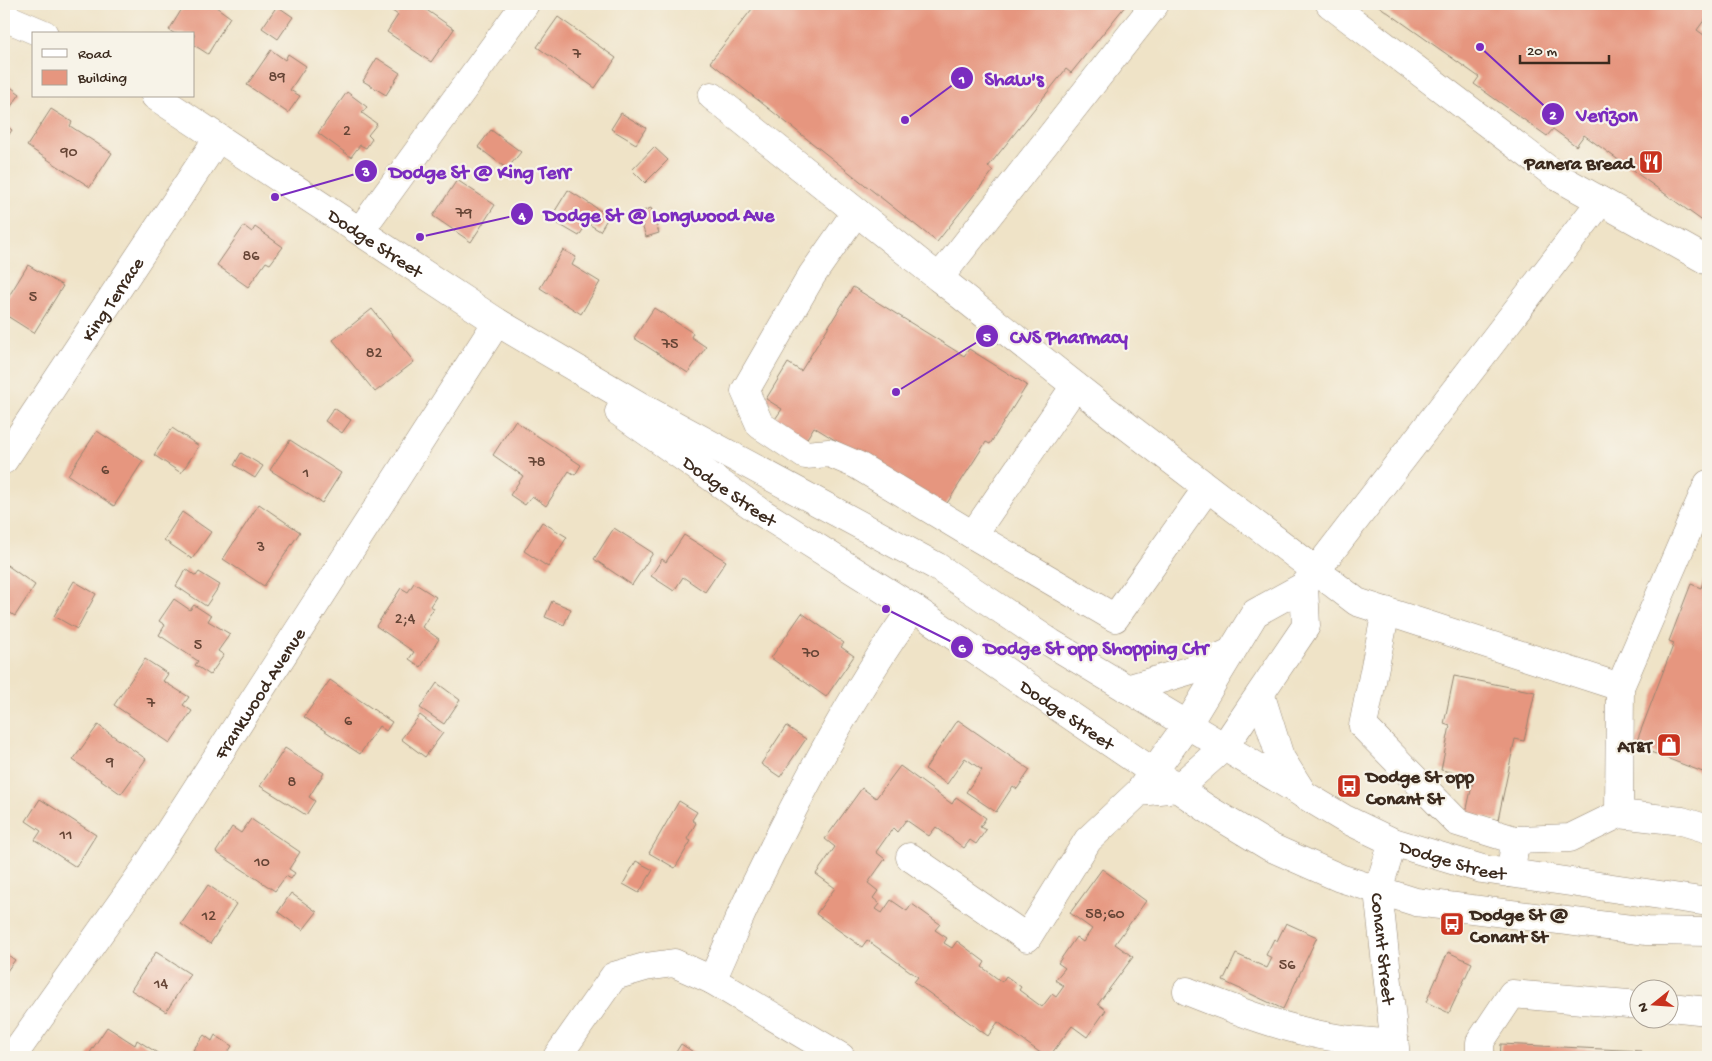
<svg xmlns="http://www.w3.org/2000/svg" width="1712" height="1061" font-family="'Gochi Hand',sans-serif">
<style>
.building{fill:#e6967f}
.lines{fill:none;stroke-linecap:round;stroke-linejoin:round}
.minor-casing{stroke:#958672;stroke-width:29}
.major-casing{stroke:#958672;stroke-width:29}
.minor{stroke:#fff;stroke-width:28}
.major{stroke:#fff;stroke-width:28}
.labels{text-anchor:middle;stroke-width:4.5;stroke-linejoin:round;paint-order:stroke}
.number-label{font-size:16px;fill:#664536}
.poi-label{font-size:19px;font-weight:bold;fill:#3b2a1e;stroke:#f7f3e8;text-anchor:end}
.street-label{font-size:19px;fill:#3b2a1e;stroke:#f7f3e8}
.leader{fill:none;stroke:#7b2cbf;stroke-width:2}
.callout-dot{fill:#7b2cbf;stroke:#f7f3e8;stroke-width:2}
.mark-label{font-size:15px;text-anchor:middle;font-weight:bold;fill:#fff}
.callout-label{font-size:20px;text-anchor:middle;font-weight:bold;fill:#7b2cbf;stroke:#f7f3e8;stroke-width:4.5;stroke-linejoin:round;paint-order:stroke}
</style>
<rect width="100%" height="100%" fill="#f7f3e8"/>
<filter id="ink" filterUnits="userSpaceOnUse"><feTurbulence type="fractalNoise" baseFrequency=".02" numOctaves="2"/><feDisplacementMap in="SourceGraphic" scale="10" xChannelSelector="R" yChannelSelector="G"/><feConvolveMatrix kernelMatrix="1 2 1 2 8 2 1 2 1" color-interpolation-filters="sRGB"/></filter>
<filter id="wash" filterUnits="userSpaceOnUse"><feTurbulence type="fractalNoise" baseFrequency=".0096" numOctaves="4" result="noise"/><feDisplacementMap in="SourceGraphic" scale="20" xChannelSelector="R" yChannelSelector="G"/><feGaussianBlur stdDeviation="1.12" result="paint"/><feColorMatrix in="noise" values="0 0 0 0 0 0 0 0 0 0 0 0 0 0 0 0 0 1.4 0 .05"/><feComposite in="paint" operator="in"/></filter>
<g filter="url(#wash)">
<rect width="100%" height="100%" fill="#efe3c7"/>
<g id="blocks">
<path class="building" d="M 185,4 L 212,4 L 230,17 L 208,54 L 194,45 L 194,34 L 175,34 L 169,30 Z
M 382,4 L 418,4 L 454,29 L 431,62 L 387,32 L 398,15 Z
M 756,4 L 1124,4 L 1126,5 L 1071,73 L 1066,69 L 988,167 L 993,171 L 937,242 L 710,62 Z
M 1376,4 L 1708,4 L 1708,15 L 1697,30 L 1708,38 L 1708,225 L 1584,135 L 1576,146 L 1553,129 L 1547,136 L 1474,84 L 1479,77 Z
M 277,6 L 293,17 L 278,39 L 262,28 Z
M 558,17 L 616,58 L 595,88 L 537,47 Z
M 271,50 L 285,60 L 288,54 L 306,66 L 290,90 L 300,96 L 288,113 L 247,85 Z
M 377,58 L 400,73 L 386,95 L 363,81 Z
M 4,82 L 20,94 L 4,116 Z
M 347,92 L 367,107 L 362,113 L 377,124 L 368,135 L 372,139 L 366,148 L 360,145 L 351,157 L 318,133 Z
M 51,109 L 72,122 L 70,126 L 112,153 L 90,187 L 27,146 Z
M 621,113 L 646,128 L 636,144 L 611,129 Z
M 4,124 L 12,130 L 4,142 Z
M 491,130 L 521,152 L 507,169 L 478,147 Z
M 654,147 L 668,160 L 645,183 L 632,170 Z
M 457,180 L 495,205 L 471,242 L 433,216 Z
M 568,190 L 609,216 L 600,231 L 587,223 L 579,236 L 550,219 Z
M 651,208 L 659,233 L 646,237 L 638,213 Z
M 244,226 L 252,232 L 255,227 L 283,247 L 270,264 L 266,262 L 248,287 L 217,265 Z
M 563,250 L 576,257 L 572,265 L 600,282 L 581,314 L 540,288 Z
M 28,265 L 63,286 L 34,333 L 4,314 L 4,304 Z
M 853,287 L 964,356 L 969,349 L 1027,385 L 990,444 L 986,442 L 944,508 L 814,427 L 801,448 L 769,428 L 782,409 L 766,399 L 788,363 L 801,371 Z
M 654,308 L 693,333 L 691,337 L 706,347 L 688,373 L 634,338 Z
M 372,309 L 414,362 L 375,392 L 333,340 Z
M 334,408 L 351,420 L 342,433 L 325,421 Z
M 515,421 L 581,465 L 575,475 L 569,471 L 546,506 L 532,496 L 525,505 L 510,495 L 523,476 L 493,455 Z
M 172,428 L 199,446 L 181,473 L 154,455 Z
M 97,431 L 143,461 L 114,506 L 68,475 Z
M 290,440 L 341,473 L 322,503 L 270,470 Z
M 241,453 L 263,466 L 255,478 L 234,465 Z
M 259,504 L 300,532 L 264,586 L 223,559 Z
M 182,512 L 211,532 L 192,559 L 164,540 Z
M 542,522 L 567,537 L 548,567 L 524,551 Z
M 614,528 L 653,553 L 632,585 L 594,559 Z
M 684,535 L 726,561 L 705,592 L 683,577 L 674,591 L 651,576 L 662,559 L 666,562 Z
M 4,563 L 35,585 L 15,616 L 4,609 Z
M 1708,568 L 1708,774 L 1635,746 L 1674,643 L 1669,641 L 1691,584 L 1701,588 Z
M 186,569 L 196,576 L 199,572 L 220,585 L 206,606 L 176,586 Z
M 74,581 L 96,594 L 77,629 L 54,616 Z
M 414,583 L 436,597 L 430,606 L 434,608 L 422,627 L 439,639 L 421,667 L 409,659 L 414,652 L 376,626 L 401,588 L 408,592 Z
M 174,599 L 190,610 L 194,605 L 211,616 L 208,621 L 230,634 L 218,651 L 224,655 L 210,675 L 195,665 L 198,661 L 159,635 L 165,625 L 159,621 Z
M 552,601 L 571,609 L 564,625 L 545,617 Z
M 802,613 L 844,643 L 841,647 L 854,656 L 826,697 L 771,658 Z
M 145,659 L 168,674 L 163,681 L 189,697 L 183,705 L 192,711 L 170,743 L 114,705 Z
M 1454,676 L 1535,692 L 1524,741 L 1515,739 L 1498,820 L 1466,813 L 1474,776 L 1441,770 L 1450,726 L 1444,724 Z
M 330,680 L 392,722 L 386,731 L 379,726 L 360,754 L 304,717 Z
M 437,683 L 460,700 L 444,724 L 420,708 Z
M 420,715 L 443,733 L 425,757 L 401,739 Z
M 958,720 L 1030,770 L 1017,789 L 1013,786 L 996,812 L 966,792 L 982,770 L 965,758 L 947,784 L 925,769 Z
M 98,725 L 146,759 L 121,794 L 73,760 Z
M 786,726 L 806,739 L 780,777 L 761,764 Z
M 285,748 L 324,773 L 309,797 L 315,801 L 306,815 L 260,786 Z
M 900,766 L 952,804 L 956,797 L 986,818 L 980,827 L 986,830 L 976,844 L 970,840 L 964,848 L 936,827 L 929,836 L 906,820 L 897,832 L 893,828 L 876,852 L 885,859 L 868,883 L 878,891 L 873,898 L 880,904 L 876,909 L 882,913 L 891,900 L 907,911 L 912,904 L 940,924 L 935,930 L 947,938 L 944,943 L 952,948 L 957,941 L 985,962 L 982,967 L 1002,982 L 1006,976 L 1021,987 L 1019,990 L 1042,1007 L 1052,994 L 1056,997 L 1064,986 L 1055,980 L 1065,968 L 1058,963 L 1076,937 L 1083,942 L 1092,929 L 1070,913 L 1102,869 L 1146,901 L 1115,944 L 1133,957 L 1098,1004 L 1106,1010 L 1087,1037 L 1072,1026 L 1049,1057 L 1046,1057 L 998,1022 L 988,1036 L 914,982 L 918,977 L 867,940 L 862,947 L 816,914 L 835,888 L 816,874 L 835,847 L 825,839 L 862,788 L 876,798 Z
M 40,799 L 96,835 L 76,867 L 35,840 L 41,831 L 26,821 Z
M 679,801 L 697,812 L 692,820 L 696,823 L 687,839 L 691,841 L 675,868 L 649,853 Z
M 251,819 L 300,852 L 289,869 L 295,873 L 291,879 L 286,876 L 275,891 L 216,852 L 232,827 L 241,833 Z
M 636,861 L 653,870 L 639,893 L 623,884 Z
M 208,885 L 236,904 L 210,944 L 181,924 Z
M 291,893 L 317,912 L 303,930 L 278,912 Z
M 1286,923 L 1317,937 L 1283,1009 L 1223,981 L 1236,954 L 1267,968 L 1272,958 L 1266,955 L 1274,939 L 1277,941 Z
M 4,952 L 15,960 L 4,975 Z
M 156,952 L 190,974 L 166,1012 L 131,990 Z
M 1448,952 L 1472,963 L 1449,1013 L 1426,1002 Z
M 107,1027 L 135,1045 L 137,1040 L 159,1054 L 158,1057 L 87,1057 Z
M 204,1035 L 212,1041 L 215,1035 L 232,1046 L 225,1057 L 204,1057 L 193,1050 Z
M 681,1044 L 701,1057 L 673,1057 Z
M 1501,1044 L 1642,1051 L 1641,1057 L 1500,1057 Z"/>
</g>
</g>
<g filter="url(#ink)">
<use href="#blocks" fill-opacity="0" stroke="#958672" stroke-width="1"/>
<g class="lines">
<defs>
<g id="minor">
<path d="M 1155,4 L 939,278 L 1106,410 L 1357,602 L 1620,687"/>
<path d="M 1330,4 L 1558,177 L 1708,261"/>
<path d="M 712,96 L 939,278"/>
<path d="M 856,212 L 812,275 L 745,391 L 760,425 L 805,455 L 829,453 L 857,465 L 973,535"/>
<path d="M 360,231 L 525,4"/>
<path d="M 1075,386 L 973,535 L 1115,618 L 1207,488"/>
<path id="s1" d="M 4,460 L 218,138"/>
<path d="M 1708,484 L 1620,687 L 1619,814 L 1682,821 L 1708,829"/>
<path d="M 1305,585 L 1601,201"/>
<path d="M 1386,611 L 1363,726 L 1457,822 L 1515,840 L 1511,873"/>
<path d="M 1127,689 L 1191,670 L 1231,652"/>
<path d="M 1261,696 L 1280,757 L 1304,795"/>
<path d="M 1515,840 L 1570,838 L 1619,814"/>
<path id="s2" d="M 1393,842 L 1378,890 L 1396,1057"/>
<path d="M 910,857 L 1027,938 L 1088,840 L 1139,792 L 1187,725 L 1255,613 L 1304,586 L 1306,626 L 1224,747 L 1178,788 L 1139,792"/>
<path d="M 712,980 C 727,948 740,915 756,883 C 801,791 853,691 913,608"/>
<path d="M 1187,991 C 1235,1010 1285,1030 1337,1038 C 1356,1041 1375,1042 1394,1044"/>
<path d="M 1670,1007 L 1708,1011"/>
<path id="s3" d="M 12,1057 L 145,869 L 497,322"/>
<path d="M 557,1057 L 614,976 L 645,967 L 674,963 L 712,980 L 841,1057"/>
<path d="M 1480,1057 L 1480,1042 L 1512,994 L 1640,1005"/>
</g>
<g id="major">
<path d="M 4,17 L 44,34"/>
<path id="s4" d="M 155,96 L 497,322 L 647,410 L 936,566 L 1051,643 L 1343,818 L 1393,842 L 1482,869 L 1708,902"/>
<path id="s5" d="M 619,412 L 761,512 L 913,608 L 1209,810 L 1270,847 L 1340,878 L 1416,902 L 1647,931 L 1708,932"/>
</g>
</defs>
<use href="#minor" class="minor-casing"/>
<use href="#major" class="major-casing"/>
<use href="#minor" class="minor"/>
<use href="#major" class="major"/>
</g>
</g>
<defs>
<symbol id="restaurant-square" viewBox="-11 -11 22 22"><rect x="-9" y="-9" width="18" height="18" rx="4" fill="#c8321e" stroke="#f7f3e8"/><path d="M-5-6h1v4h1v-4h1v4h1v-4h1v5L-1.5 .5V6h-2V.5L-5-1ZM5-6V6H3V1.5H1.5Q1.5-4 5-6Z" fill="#fff"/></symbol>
<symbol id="shop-square" viewBox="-11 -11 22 22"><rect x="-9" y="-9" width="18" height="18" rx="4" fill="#c8321e" stroke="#f7f3e8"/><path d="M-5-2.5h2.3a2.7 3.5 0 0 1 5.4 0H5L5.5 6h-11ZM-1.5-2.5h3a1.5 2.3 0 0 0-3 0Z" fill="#fff"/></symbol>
<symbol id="bus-square" viewBox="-11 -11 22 22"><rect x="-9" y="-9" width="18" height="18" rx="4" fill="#c8321e" stroke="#f7f3e8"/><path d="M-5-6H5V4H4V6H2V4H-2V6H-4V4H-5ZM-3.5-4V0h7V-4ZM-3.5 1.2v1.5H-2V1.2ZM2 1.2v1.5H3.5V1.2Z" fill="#fff"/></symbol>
</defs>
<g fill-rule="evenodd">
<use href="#restaurant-square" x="1637" y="148" width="28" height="28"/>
<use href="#shop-square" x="1655" y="731" width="28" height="28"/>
<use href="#bus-square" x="1335" y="772" width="28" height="28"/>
<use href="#bus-square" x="1438" y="910" width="28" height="28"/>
</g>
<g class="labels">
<g class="number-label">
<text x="577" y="58">7</text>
<text x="277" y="81">89</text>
<text x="347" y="135">2</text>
<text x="69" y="156">90</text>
<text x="464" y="217">79</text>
<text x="251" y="260">86</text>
<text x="33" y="301">5</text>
<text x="670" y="348">75</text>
<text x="374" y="357">82</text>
<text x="537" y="466">78</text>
<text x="105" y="474">6</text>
<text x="306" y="477">1</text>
<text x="261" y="551">3</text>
<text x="405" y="623">2;4</text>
<text x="198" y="649">5</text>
<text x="811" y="657">70</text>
<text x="151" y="707">7</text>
<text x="348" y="725">6</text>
<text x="110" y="766">9</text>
<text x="292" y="786">8</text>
<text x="66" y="839">11</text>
<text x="262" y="866">10</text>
<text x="1105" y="918">58;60</text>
<text x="209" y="920">12</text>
<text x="1287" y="969">56</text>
<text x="161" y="988">14</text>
</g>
<g class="poi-label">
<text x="1634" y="169">Panera Bread</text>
<text x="1652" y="752">AT&amp;T</text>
<text x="1366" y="782" text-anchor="start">Dodge St opp<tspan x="1366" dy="22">Conant St</tspan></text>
<text x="1470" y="920" text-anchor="start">Dodge St @<tspan x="1470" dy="22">Conant St</tspan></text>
</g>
<g class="street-label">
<text dy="7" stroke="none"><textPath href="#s4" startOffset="265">Dodge Street</textPath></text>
<text dy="7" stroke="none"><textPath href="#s1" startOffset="194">King Terrace</textPath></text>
<text dy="7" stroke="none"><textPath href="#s5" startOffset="136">Dodge Street</textPath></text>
<text dy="7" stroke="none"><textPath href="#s3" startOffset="440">Frankwood Avenue</textPath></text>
<text dy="7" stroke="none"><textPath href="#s5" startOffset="541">Dodge Street</textPath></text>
<text dy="7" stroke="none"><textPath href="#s4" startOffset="1509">Dodge Street</textPath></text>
<text dy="7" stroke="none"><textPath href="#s2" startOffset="109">Conant Street</textPath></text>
</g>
</g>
<path class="leader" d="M905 120L962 78M1480 47L1553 114M275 197L366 171M420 237L522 214M896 392L987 336M886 609L962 647"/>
<g class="callout-dot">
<circle cx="905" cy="120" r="5"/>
<circle cx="1480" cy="47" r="5"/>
<circle cx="275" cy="197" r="5"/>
<circle cx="420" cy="237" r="5"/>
<circle cx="896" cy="392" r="5"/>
<circle cx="886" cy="609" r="5"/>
<circle cx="962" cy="78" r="12"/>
<circle cx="1553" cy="114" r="12"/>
<circle cx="366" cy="171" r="12"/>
<circle cx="522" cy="214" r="12"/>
<circle cx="987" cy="336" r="12"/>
<circle cx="962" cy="647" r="12"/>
</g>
<g class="mark-label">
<text x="962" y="83">1</text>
<text x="1553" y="119">2</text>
<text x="366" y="176">3</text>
<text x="522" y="220">4</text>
<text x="987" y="341">5</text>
<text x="962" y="652">6</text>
</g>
<g class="callout-label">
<text x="1014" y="85">Shaw's</text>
<text x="1607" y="121">Verizon</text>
<text x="480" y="178">Dodge St @ King Terr</text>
<text x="659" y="221">Dodge St @ Longwood Ave</text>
<text x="1069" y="343">CVS Pharmacy</text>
<text x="1096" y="654">Dodge St opp Shopping Ctr</text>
</g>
<rect width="1712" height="1061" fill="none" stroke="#f7f3e8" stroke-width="20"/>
<rect x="32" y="32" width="162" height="65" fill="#f7f3e8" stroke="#aca397"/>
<rect x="42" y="49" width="25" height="8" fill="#ffffff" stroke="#aca397"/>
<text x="78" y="58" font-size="15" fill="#3b2a1e">Road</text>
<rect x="42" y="70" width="25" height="15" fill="#e6967f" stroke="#aca397"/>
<text x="78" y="82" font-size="15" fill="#3b2a1e">Building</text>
<g transform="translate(1654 1004) rotate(253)"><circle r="24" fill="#f7f3e8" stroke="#aca397"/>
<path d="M0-4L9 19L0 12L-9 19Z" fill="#c8321e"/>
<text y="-8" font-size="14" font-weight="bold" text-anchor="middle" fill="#3b2a1e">N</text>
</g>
<path d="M1520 55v8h89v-8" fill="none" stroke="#3b2a1e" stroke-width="2.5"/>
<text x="1527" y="55" font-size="15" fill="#3b2a1e" stroke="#f7f3e8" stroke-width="4" paint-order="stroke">20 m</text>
</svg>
